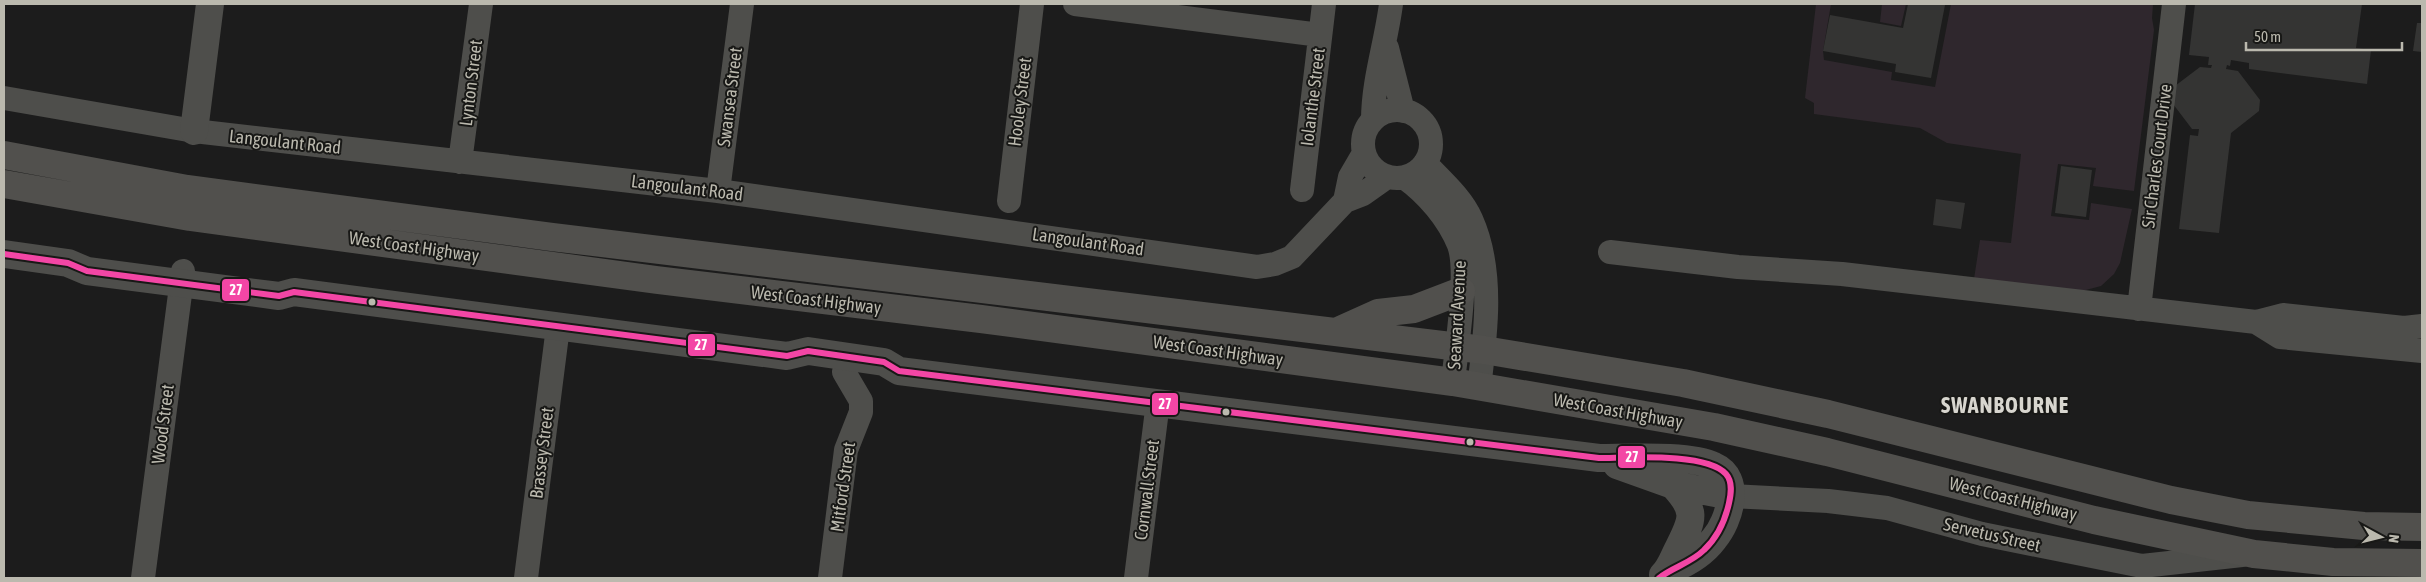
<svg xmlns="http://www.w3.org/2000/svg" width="2426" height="582" font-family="'Asap Condensed',sans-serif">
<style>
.green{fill:#2f272d}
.building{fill:#343433}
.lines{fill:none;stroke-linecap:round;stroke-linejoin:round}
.minor{stroke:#4e4e4b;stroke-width:24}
.tertiary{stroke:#4e4e4b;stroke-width:28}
.trunk{stroke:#51504d;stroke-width:28}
.bus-1-casing{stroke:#181816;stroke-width:10}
.bus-1{stroke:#f346a5;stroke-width:6}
.bus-dot{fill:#bbb9ae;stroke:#181816;stroke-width:2}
.labels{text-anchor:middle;stroke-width:4;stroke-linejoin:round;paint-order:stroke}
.street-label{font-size:18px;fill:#bbb9ae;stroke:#181816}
.district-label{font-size:22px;font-weight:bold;letter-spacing:1px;fill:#d8d6cf;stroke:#181816}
.line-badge{stroke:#181816;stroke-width:2}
.badge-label{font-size:14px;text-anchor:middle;font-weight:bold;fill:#fff}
</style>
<rect width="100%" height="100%" fill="#1c1c1c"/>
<path class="green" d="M 1816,4 L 1831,4 L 1823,51 L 1824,60 L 1892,72 L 1891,80 L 1935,87 L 1951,4 L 2153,4 L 2152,18 L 2154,30 L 2134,191 L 2093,186 L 2096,168 L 2058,164 L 2051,216 L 2089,220 L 2091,203 L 2132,209 L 2120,263 L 2114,274 L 2101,286 L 2082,291 L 1974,279 L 1980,240 L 2011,243 L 2021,154 L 1947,143 L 1920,128 L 1814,114 L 1814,103 L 1805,98 Z
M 1882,4 L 1906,4 L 1901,26 L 1880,22 Z"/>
<path class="building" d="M 1908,4 L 1945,5 L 1931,78 L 1895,72 L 1896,64 L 1823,51 L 1830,15 L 1903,28 Z
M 2195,4 L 2362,4 L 2356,48 L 2371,50 L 2367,84 L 2249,69 L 2249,63 L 2231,60 L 2230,66 L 2227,65 L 2226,69 L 2238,71 L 2260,100 L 2259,111 L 2231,133 L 2219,233 L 2179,229 L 2190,135 L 2198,136 L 2199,129 L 2192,129 L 2170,100 L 2171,89 L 2200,67 L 2211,68 L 2212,65 L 2208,65 L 2209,57 L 2189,55 Z
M 2417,23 L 2422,23 L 2422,52 L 2413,51 Z
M 2061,166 L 2092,170 L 2086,217 L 2055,213 Z
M 1936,199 L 1965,203 L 1961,229 L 1933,225 Z"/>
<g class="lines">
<path class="minor" d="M 1075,4 L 1320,35
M 1387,48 L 1403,111
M 4,98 L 194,131 L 718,191 L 1257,267 L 1275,264 L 1292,257 L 1345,201 L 1363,194 L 1387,177
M1363 144a34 34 0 1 1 68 0a34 34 0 1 1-68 0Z
M 1373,120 C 1373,81 1386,43 1391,4
M 460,162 L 481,4
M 1425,163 C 1441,180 1462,198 1471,219 C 1494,270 1486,333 1479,387
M 1405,178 C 1427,194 1448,218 1459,245 C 1469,272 1456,351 1453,382
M 1302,190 L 1324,4
M 718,191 L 742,4
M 1009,201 L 1032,4
M 1345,201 L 1350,177 L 1364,153
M 1610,252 L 1738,267 L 1842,274 L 2256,322 L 2283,315 L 2404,328 L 2422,326
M 2139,309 L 2174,4
M 2256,322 L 2280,337 L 2422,351
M 1731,496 L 1828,501 L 1887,508 L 1982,534 L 2142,566 L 2242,555
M 143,578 L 183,271
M 526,578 L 558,327
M 830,578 L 846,450 L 861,412 L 861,401 L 844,372
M 1136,578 L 1158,402"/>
<path class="tertiary" d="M 194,131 L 210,4
M 4,254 L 68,263 L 87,271 L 279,296 L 294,292 L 787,356 L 808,351 L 884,362 L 899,371 L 1599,458 C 1628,458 1690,454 1714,466 C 1742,478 1730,520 1714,539 C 1702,555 1686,564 1667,571
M 1617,465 L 1673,485 L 1731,496
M 1663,575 C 1670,568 1673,559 1677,551 C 1692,520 1699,513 1673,485"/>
<path class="trunk" d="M 4,155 L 187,189 L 552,237 L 1484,350 L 1683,383 L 1828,414 L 2171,500 L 2248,515 L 2364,526 L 2422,527
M 4,184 L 190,217 L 657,280 L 981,319 L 1453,382 L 1714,427 L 1827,452 L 2094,520 L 2254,554 L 2333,562 L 2422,563
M 1338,331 L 1378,313 L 1414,309 L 1461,291"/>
<defs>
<path id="bus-1" d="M 4,254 L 68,263 L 87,271 L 279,296 L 294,292 L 787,356 L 808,351 L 884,362 L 899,371 L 1599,458 C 1627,458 1706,452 1726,474 C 1733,482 1731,494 1729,503 C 1725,521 1718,537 1704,550 C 1691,563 1673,567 1659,578"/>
</defs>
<use href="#bus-1" class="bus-1-casing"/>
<use href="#bus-1" class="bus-1"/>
</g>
<g class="bus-dot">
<circle cx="372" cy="302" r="4.5"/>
<circle cx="1226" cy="412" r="4.5"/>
<circle cx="1470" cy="442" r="4.5"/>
</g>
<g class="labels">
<g class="street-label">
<text transform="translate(471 83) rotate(-83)" y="6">Lynton Street</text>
<text transform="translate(730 97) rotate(-83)" y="6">Swansea Street</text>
<text transform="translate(1313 97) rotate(-83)" y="6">Iolanthe Street</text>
<text transform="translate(1020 102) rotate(-83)" y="6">Hooley Street</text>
<text transform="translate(285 142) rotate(6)" y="6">Langoulant Road</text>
<text transform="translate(2157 156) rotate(-83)" y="6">Sir Charles Court Drive</text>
<text transform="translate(687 188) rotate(7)" y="6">Langoulant Road</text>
<text transform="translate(1088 242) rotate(8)" y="6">Langoulant Road</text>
<text transform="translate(414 247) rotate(8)" y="6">West Coast Highway</text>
<text transform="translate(816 300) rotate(7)" y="6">West Coast Highway</text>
<text transform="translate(1457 315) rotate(-87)" y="6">Seaward Avenue</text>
<text transform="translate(1218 351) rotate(8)" y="6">West Coast Highway</text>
<text transform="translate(1618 411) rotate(10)" y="6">West Coast Highway</text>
<text transform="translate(163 424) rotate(-83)" y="6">Wood Street</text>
<text transform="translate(542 453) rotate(-83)" y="6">Brassey Street</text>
<text transform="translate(843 487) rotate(-82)" y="6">Mitford Street</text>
<text transform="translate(1147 490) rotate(-83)" y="6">Cornwall Street</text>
<text transform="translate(2013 499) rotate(14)" y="6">West Coast Highway</text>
<text transform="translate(1992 535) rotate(13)" y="6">Servetus Street</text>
</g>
<g class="district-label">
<text x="2005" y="413">SWANBOURNE</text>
</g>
</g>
<g class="line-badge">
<rect x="221" y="278" width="29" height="24" rx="5" fill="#f346a5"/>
<rect x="687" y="333" width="29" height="24" rx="5" fill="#f346a5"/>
<rect x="1151" y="392" width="28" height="24" rx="5" fill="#f346a5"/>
<rect x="1617" y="445" width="29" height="24" rx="5" fill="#f346a5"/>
</g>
<g class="badge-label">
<text x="236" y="295">27</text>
<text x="701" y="350">27</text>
<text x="1165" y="409">27</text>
<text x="1632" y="462">27</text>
</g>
<rect width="2426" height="582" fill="none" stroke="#bbb9ae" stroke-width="10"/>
<g transform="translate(2381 537) rotate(97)" stroke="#181816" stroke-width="4" paint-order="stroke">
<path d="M0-4L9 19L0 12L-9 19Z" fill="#bbb9ae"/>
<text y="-8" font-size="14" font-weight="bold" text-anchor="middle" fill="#bbb9ae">N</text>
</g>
<path d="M2246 42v8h156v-8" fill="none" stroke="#bbb9ae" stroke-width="2.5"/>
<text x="2254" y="42" font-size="15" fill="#bbb9ae" stroke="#181816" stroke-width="4" paint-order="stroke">50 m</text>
</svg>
